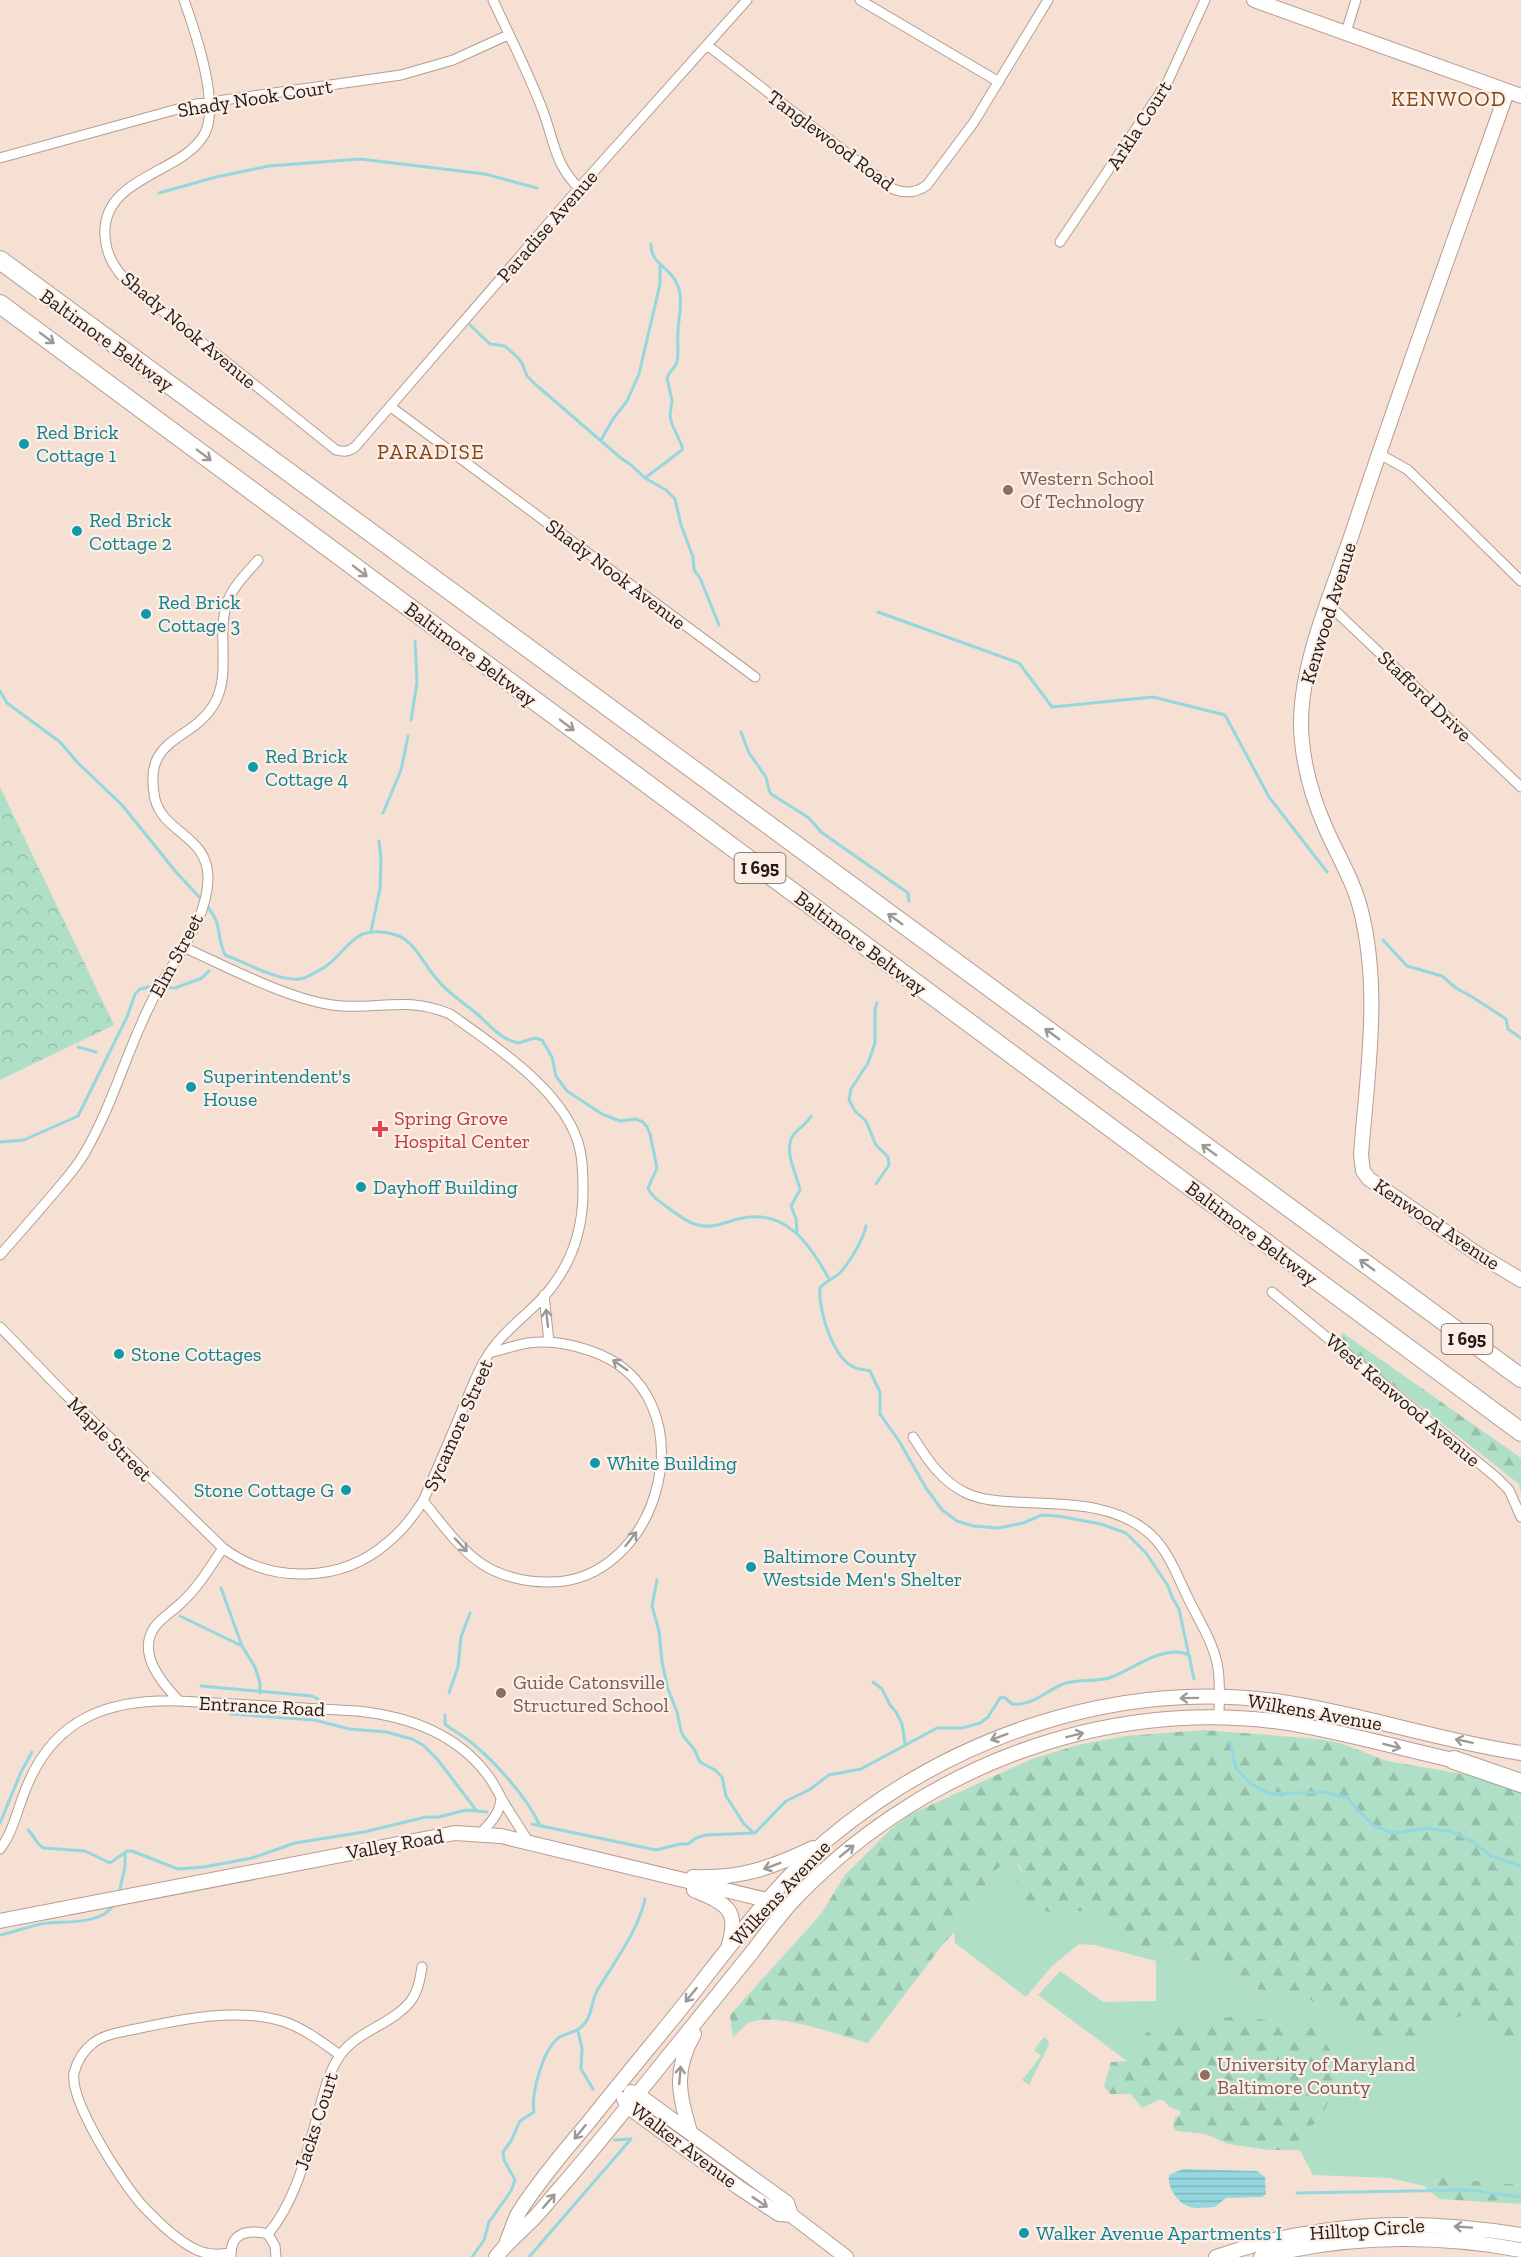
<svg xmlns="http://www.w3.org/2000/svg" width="1521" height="2257" font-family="'Zilla Slab',serif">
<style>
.grass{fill:#afdfc7}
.forest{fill:url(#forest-firs)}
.park{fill:url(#park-crowns)}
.water{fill:url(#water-rules)}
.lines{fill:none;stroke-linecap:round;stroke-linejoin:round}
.stream{stroke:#95d7df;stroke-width:3}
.street-casing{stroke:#b39e92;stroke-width:11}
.secondary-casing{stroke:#b39e92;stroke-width:16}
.highway-casing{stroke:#b39e92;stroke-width:20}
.street{stroke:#fff;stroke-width:9}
.secondary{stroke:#fff;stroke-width:14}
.highway{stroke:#fff;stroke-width:18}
.oneway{stroke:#9c9997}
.culture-dot{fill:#0f9aa8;stroke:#fdefe7;stroke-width:2}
.education-dot{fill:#8d6e63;stroke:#fdefe7;stroke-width:2}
.health-dot{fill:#e0444e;stroke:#fdefe7;stroke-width:2}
.labels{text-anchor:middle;stroke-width:4.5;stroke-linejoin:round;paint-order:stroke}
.shield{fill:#fdefe7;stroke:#655b55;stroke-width:1.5}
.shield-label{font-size:18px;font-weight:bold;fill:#241c17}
.street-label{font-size:20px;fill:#241c17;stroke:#fdefe7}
.culture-label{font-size:20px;fill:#0d838f;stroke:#fdefe7;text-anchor:start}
.education-label{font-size:20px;fill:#785e54;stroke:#fdefe7;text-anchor:start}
.health-label{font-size:20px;fill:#be3a42;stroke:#fdefe7;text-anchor:start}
.neighbourhood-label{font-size:21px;letter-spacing:1.5px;fill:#804515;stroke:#fdefe7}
</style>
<defs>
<pattern id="forest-firs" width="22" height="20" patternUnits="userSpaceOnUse" patternTransform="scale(1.5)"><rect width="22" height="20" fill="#afdfc7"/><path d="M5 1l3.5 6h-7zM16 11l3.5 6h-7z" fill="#96bfaa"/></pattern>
<pattern id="park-crowns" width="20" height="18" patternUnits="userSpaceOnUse" patternTransform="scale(1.5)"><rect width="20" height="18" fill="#afdfc7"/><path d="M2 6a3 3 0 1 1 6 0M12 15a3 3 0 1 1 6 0" fill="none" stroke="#96bfaa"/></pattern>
<pattern id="water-rules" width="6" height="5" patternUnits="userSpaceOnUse" patternTransform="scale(1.5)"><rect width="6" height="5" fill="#95d7df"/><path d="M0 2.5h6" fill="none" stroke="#80b8bf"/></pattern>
</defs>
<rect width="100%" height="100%" fill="#f6e0d3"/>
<path class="grass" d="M 1016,1860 L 1035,1908 L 1056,1914 L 1079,1911 L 1097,1914 L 1112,1924 L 1120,1939 L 1129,1947 L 1140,1951 L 1158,1947 L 1193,1962 L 1216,1969 L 1260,1990 L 1307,1997 L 1345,2025 L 1388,2042 L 1399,2042 L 1423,2036 L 1442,2023 L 1464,2015 L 1484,2027 L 1521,2058 L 1521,2185 L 1443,2178 L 1424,2186 L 1390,2178 L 1313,2175 L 1300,2150 L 1312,2126 L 1322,2114 L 1334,2086 L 1334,2056 L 1291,2020 L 1273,2021 L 1240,2016 L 1146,2033 L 1127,2061 L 1038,1995 L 1060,1971 L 1103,2002 L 1156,2001 L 1156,1961 L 1095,1945 L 1079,1944 L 1052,1966 L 1026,1997 L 955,1943 L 954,1932 L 996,1870 L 1006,1861 Z
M 1044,2037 L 1048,2040 L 1049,2045 L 1029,2085 L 1022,2080 L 1041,2056 L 1034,2050 Z"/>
<path class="forest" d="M 1343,1333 L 1521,1458 L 1521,1494 L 1519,1484 L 1338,1341 Z
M 1204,1730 L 1318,1739 L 1340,1743 L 1387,1761 L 1474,1776 L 1521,1791 L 1521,2058 L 1484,2027 L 1464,2015 L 1442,2023 L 1423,2036 L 1399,2042 L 1388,2042 L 1345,2025 L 1307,1997 L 1260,1990 L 1216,1969 L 1193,1962 L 1158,1947 L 1140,1951 L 1129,1947 L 1120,1939 L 1112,1924 L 1097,1914 L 1079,1911 L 1056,1914 L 1035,1908 L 1026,1899 L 1015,1879 L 1021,1874 L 1021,1869 L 1016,1860 L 1006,1861 L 996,1870 L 954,1932 L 940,1948 L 868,2043 C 840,2036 778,2012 751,2022 C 745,2024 738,2033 733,2037 L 730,2015 L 821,1914 L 845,1875 L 893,1827 L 911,1814 L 1032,1759 L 1078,1745 L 1125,1736 Z
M 1240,2016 L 1273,2021 L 1291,2020 L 1303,2024 L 1318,2031 L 1334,2056 L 1335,2086 L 1329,2101 L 1322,2114 L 1312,2126 L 1300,2150 L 1269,2150 L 1228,2144 L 1206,2134 L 1177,2131 L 1173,2127 L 1175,2117 L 1180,2115 L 1180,2111 L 1170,2107 L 1163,2100 L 1158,2100 L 1142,2108 L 1131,2094 L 1110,2094 L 1104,2086 L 1111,2062 L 1127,2061 L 1146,2033 L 1166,2024 Z
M 1443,2178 L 1521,2185 L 1521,2204 L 1439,2199 L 1424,2186 Z"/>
<path class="park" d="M 0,787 L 114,1025 L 0,1080 Z"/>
<path class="water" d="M 1183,2169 L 1257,2171 L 1265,2177 L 1266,2194 L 1262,2197 L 1226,2198 L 1215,2207 C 1207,2207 1197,2209 1190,2207 C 1178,2203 1167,2188 1169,2175 Z"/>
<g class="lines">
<path class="stream" d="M 159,193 L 216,177 L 269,166 L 360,159 L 485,174 L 537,188
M 469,324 L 490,344 L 505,346 L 517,357 L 522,363 L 527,376 L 535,384 L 622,459 L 631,465 L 645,478 L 666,490 L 675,499 L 681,525 L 693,557 L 694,570 L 700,578 L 719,625
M 601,440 L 613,419 L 627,401 L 639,374 L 660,284 L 660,266
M 645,478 L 682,450 L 682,446 L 672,424 L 670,416 L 672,400 L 667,378 C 669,372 675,368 677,362 C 679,353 677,343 678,333 C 678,316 685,299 676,282 C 669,267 650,263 651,244
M 878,612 L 1019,663 L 1052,707 L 1153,697 L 1225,715 L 1269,797 L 1327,872
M 0,691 L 7,703 L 60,742 L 78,763 L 122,805 L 176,872 L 202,900
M 411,720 L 417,683 L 415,641
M 741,732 L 749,753 L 766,777 L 769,790 L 771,794 L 809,818 L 821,832 L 908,893 L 909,901
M 383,813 L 401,770 L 408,736
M 206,905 C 224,926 215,933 225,955 C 245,962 277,981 299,979 C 305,979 310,975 316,972 C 351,955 348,921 396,935 C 414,940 424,965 436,978 C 447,993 463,1002 477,1014 C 490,1025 500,1039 518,1043 L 535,1038 L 542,1040 L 552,1057 L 556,1076 L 567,1091 L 602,1114 L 620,1121 L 636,1119 L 643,1122 L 647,1127 L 650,1134 L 657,1168 L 648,1188 C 652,1197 659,1201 667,1207 C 675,1213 688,1223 698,1225 C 713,1229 725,1222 738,1219 C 785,1207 810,1244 829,1279
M 371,931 L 380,889 L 381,859 L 379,841
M 1383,940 L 1407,966 L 1442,976 L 1456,988 L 1474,998 L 1506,1019 L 1508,1029 L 1521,1038
M 78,1047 L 96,1052
M 0,1142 L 24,1140 L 78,1116 L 127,1017 L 135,994 L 140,989 L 153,986 L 175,988 L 202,978 L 209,971
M 876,1184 L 889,1165 L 888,1157 L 876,1145 L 866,1121 L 855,1111 L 849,1100 L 851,1089 L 868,1063 L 875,1043 L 875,1010 L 877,1003
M 866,1226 C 864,1238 846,1270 836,1276 C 830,1280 825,1282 820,1288 C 818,1310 833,1360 856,1368 C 860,1370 865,1369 870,1371 L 880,1392 L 880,1414 L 899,1441 L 926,1488 L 942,1510 L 957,1521 L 973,1526 L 999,1528 L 1023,1523 L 1042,1515 L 1058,1516 L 1101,1524 L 1126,1533 L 1146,1553 L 1168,1586 L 1172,1597 L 1179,1609 L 1194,1679
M 797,1232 L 796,1219 L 791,1206 L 800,1190 C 797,1174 782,1149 794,1134 C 800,1127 807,1124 811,1116
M 657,1580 L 652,1606 L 659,1631 L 662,1662 L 668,1689 L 677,1712 L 681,1731 L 684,1737 L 694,1749 L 700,1762 L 715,1770 L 722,1777 L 726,1796 L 744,1824 L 754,1833
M 221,1588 L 242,1646 L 255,1667 L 260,1683 L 260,1693
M 180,1616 L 242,1646
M 873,1682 L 882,1689 L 890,1705 L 896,1712 L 902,1724 L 905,1744
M 201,1686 L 312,1696 L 318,1699
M 449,1693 L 458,1667 L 461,1637 L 470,1613
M 230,1714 L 314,1720 L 350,1729 L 386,1732 L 412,1739 L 423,1745 L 438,1760 L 476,1810
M 445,1715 L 445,1724 C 453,1731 464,1736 472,1743 C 496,1763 526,1796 539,1824
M 1230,1742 L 1236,1768 L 1251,1784 L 1270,1794 L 1324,1792 L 1348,1798 L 1356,1808 L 1374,1826 L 1393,1833 L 1428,1828 L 1452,1832 L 1472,1841 L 1491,1856 L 1521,1866
M 0,1823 L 21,1772 L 32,1752
M 532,1824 L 656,1850 L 680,1844 L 688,1844 L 696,1838 L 706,1835 L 755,1833 L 786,1801 L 809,1790 L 829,1775 L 861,1769 L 937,1728 L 962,1728 L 980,1723 L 988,1717 L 1000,1698 L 1004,1697 L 1012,1704 C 1033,1706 1044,1692 1063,1684 C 1077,1679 1094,1682 1109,1678 C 1133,1670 1160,1645 1187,1654 L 1190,1657
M 28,1830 C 35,1836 36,1845 44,1848 L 85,1851 L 110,1863 L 127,1851 L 132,1851 L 178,1869 L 204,1867 L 252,1858 L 295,1843 L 364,1832 L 426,1817 L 439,1817 L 466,1810 L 487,1812
M 119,1893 L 125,1867 L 125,1854
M 0,1935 C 14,1932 27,1927 41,1924 C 61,1920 101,1927 114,1904
M 578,2031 L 582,2048 L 581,2069 L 593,2089
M 614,2140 L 631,2139
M 1297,2193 L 1469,2190 L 1521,2197
M 472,2257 L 484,2240 L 489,2222 L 511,2191 L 515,2180 L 504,2160 L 503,2152 L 511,2141 L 520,2121 L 534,2112 C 531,2094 542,2053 557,2039 C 566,2032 577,2034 585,2023 C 593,2013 591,2000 598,1989 C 614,1963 639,1929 645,1899
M 529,2257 L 631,2139"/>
<defs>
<path id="street" d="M 184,0 C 195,31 220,103 205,133 C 184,174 101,176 105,236 C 106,256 116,270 129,284 L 336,450 C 344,452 348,452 355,447 L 579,188 L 747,0
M 493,0 C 509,35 527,70 541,106 C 554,137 553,163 579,188
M 860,0 L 999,82
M 1346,32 L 1356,0
M 707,45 L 893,189 C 906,194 916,193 927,185 L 974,122 L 1048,0
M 0,158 L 196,104 L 401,75 L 453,60 L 508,35
M 1060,242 L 1168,81 L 1205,0
M 391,407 L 755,677
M 1378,453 L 1408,470 L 1521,581
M 1328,604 L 1521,787
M 0,1255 C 18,1235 36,1214 54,1193 C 64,1181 76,1168 84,1154 C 112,1107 126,1053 150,1005 C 169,964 207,925 208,879 C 209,836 163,833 155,799 C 142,737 189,743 213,706 C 233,674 215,634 228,600 C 234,585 248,572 258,560
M 1272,1292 L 1497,1478 L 1509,1490 L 1521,1517
M 544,1295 L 549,1342
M 0,1327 L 64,1393 L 223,1548 C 271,1584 341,1583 387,1543 C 402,1531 413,1517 423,1501 C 437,1470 450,1439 463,1408 C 471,1391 477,1371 488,1355 C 506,1326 538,1309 556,1281 C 575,1254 583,1223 583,1191 C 583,1177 583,1163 580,1150 C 568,1093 495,1046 450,1014 C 405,995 375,1011 332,1005 C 285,998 228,967 183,947
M 913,1437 C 927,1459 941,1481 966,1493 C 981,1500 998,1501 1015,1502 C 1060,1505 1114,1501 1150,1534 C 1168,1550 1177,1575 1187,1596 C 1197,1617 1212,1640 1217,1663 C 1221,1681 1219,1700 1219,1718
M 423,1501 C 441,1522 458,1548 482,1564 C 500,1576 525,1582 546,1582 C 662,1586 713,1393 591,1351 C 571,1344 549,1340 528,1343 C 515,1345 502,1350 489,1353
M 223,1548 C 210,1567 198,1588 181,1603 C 172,1612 161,1618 154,1628 C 137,1654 162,1683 179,1701 L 357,1711 C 407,1716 454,1732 486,1773 C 493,1781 497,1791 503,1801 C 511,1815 521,1829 530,1844
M 480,1834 C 490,1823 500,1814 501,1798
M 0,1849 C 14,1831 18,1806 27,1786 C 55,1717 110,1699 179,1701
M 268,2234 C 295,2202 306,2157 317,2117 C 323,2097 327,2075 339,2057 C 356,2031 391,2025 410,2002 C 418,1992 420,1979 422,1967
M 230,2253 C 218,2255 206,2255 195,2249 C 176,2240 156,2220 142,2205 C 123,2184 69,2101 74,2073 C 77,2061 83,2051 93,2043 C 105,2034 122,2032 136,2029 C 183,2019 238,2007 285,2022 C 305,2029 323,2043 340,2055
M 231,2257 C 230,2232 248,2229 268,2234 L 275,2246 L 276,2257"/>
<path id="secondary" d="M 1254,0 L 1521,96
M 1507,92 C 1455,239 1401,385 1352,534 C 1332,592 1302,660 1301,721 C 1301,759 1311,795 1326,829 C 1338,856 1354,882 1361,911 C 1381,991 1367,1075 1361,1155 L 1363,1171 L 1369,1179 L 1476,1253 L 1521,1280
M 693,1877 C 740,1879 771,1868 813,1848
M 694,1890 C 724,1903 740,1908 729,1944
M 0,1921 L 455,1833 L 501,1836 L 775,1902
M 631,2092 L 637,2094 L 787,2203 L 791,2215
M 624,2099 L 627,2106 L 738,2187 L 779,2214 L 791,2215 L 846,2257
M 690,2132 C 679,2093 673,2071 694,2034
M 507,2241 C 511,2232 514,2221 519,2212 C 539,2181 564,2151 588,2123 C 618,2085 649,2048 679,2011 C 725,1953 770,1889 827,1840 C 951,1736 1119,1678 1282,1702 C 1362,1714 1440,1741 1521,1753
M 496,2257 C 506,2244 517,2235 529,2223 C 541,2212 550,2199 561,2187 C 601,2141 639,2092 678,2044 C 703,2013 728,1982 753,1951 C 765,1935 777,1919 790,1904 C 914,1771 1099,1697 1281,1722 C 1342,1731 1401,1749 1462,1762
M 1216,2257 C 1319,2221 1414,2218 1521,2235
M 1261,2257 C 1347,2235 1434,2234 1521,2250"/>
<path id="highway" d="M 0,260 L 1521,1378
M 0,304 L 1521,1432
M 1454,1760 L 1521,1783"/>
</defs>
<use href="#street" class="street-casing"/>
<use href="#secondary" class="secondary-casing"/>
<use href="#highway" class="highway-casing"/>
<use href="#street" class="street"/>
<use href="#secondary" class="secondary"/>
<use href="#highway" class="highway"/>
</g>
<defs><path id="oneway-shaft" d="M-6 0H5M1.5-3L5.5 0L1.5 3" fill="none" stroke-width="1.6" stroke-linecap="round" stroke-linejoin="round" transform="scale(1.5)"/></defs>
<g class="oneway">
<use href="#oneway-shaft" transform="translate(47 338) rotate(37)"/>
<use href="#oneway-shaft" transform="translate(204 455) rotate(37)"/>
<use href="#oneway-shaft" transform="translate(360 571) rotate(37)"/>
<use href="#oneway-shaft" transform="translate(567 725) rotate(37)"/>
<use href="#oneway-shaft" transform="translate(895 919) rotate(-144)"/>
<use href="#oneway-shaft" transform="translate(1052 1034) rotate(-144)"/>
<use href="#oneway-shaft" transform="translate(1209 1150) rotate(-144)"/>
<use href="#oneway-shaft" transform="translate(1367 1265) rotate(-144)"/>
<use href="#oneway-shaft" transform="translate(547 1318) rotate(-96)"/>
<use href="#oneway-shaft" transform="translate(620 1365) rotate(-145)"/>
<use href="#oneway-shaft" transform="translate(631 1539) rotate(-52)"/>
<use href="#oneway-shaft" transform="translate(461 1545) rotate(47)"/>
<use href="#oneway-shaft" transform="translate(1189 1698) rotate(179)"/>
<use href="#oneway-shaft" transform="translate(1075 1735) rotate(-14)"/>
<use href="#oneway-shaft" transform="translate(999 1737) rotate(159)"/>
<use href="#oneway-shaft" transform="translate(1464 1741) rotate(-168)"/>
<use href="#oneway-shaft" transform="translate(1392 1746) rotate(14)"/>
<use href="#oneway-shaft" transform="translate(847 1851) rotate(-39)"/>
<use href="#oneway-shaft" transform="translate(772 1866) rotate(160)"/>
<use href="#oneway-shaft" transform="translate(691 1995) rotate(129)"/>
<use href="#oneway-shaft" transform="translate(680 2075) rotate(-85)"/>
<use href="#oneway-shaft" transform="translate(580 2132) rotate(129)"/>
<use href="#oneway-shaft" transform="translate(549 2201) rotate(-49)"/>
<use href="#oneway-shaft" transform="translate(760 2202) rotate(34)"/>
<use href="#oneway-shaft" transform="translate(1463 2227) rotate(-176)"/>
</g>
<g class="culture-dot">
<circle cx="24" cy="444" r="6"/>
<circle cx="77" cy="531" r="6"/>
<circle cx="146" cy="614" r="6"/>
<circle cx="253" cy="767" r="6"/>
<circle cx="191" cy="1087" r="6"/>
<circle cx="361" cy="1187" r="6"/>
<circle cx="119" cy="1354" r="6"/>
<circle cx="595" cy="1463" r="6"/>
<circle cx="346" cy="1490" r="6"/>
<circle cx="751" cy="1567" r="6"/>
<circle cx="1024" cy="2233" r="6"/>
</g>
<g class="education-dot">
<circle cx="1008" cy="490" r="6"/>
<circle cx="501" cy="1693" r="6"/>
<circle cx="1205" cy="2075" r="6"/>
</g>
<path class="health-dot" d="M377 1120h6v6h6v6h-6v6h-6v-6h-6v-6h6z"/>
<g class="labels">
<g class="shield">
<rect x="734.5" y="853" width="51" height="30" rx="4.5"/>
<rect x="1441.5" y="1324" width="51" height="30" rx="4.5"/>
</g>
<g class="shield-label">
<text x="760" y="874">I 695</text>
<text x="1467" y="1345">I 695</text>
</g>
<g class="street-label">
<text transform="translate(255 98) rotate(-9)" y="7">Shady Nook Court</text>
<text transform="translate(1139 125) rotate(-57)" y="7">Arkla Court</text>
<text transform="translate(831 140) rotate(37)" y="7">Tanglewood Road</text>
<text transform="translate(547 226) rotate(-49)" y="7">Paradise Avenue</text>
<text transform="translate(189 330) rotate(40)" y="7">Shady Nook Avenue</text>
<text transform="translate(107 340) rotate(36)" y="7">Baltimore Beltway</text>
<text transform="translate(616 574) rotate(37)" y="7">Shady Nook Avenue</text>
<text transform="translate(1328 613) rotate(-73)" y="7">Kenwood Avenue</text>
<text transform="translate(471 654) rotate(37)" y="7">Baltimore Beltway</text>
<text transform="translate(1425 696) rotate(44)" y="7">Stafford Drive</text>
<text transform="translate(861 943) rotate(37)" y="7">Baltimore Beltway</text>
<text transform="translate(176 955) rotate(-62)" y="7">Elm Street</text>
<text transform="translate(1437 1224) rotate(34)" y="7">Kenwood Avenue</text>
<text transform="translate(1252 1233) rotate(37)" y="7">Baltimore Beltway</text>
<text transform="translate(1403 1400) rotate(40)" y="7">West Kenwood Avenue</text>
<text transform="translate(458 1425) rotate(-66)" y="7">Sycamore Street</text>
<text transform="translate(110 1439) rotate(45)" y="7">Maple Street</text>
<text transform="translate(262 1706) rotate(3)" y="7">Entrance Road</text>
<text transform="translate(1315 1712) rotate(10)" y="7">Wilkens Avenue</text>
<text transform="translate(395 1844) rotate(-10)" y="7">Valley Road</text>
<text transform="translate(780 1893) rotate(-47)" y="7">Wilkens Avenue</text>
<text transform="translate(316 2121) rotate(-72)" y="7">Jacks Court</text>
<text transform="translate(684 2145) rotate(37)" y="7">Walker Avenue</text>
<text transform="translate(1367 2229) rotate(-4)" y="7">Hilltop Circle</text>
</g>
<g class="culture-label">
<text x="36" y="439">Red Brick<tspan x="36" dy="23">Cottage 1</tspan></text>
<text x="89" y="527">Red Brick<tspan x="89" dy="23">Cottage 2</tspan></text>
<text x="158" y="609">Red Brick<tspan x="158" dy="23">Cottage 3</tspan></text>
<text x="265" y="763">Red Brick<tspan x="265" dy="23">Cottage 4</tspan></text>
<text x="203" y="1083">Superintendent's<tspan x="203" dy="23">House</tspan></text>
<text x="373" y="1194">Dayhoff Building</text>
<text x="131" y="1361">Stone Cottages</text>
<text x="607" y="1470">White Building</text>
<text x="334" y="1497" text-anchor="end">Stone Cottage G</text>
<text x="763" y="1563">Baltimore County<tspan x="763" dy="23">Westside Men's Shelter</tspan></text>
<text x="1036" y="2240">Walker Avenue Apartments I</text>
</g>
<g class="education-label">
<text x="1020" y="485">Western School<tspan x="1020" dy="23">Of Technology</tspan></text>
<text x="513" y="1689">Guide Catonsville<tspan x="513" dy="23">Structured School</tspan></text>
<text x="1217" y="2071">University of Maryland<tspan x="1217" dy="23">Baltimore County</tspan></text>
</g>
<g class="health-label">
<text x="394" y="1125">Spring Grove<tspan x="394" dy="23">Hospital Center</tspan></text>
</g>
<g class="neighbourhood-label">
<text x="1449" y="106">KENWOOD</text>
<text x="431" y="459">PARADISE</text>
</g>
</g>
</svg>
